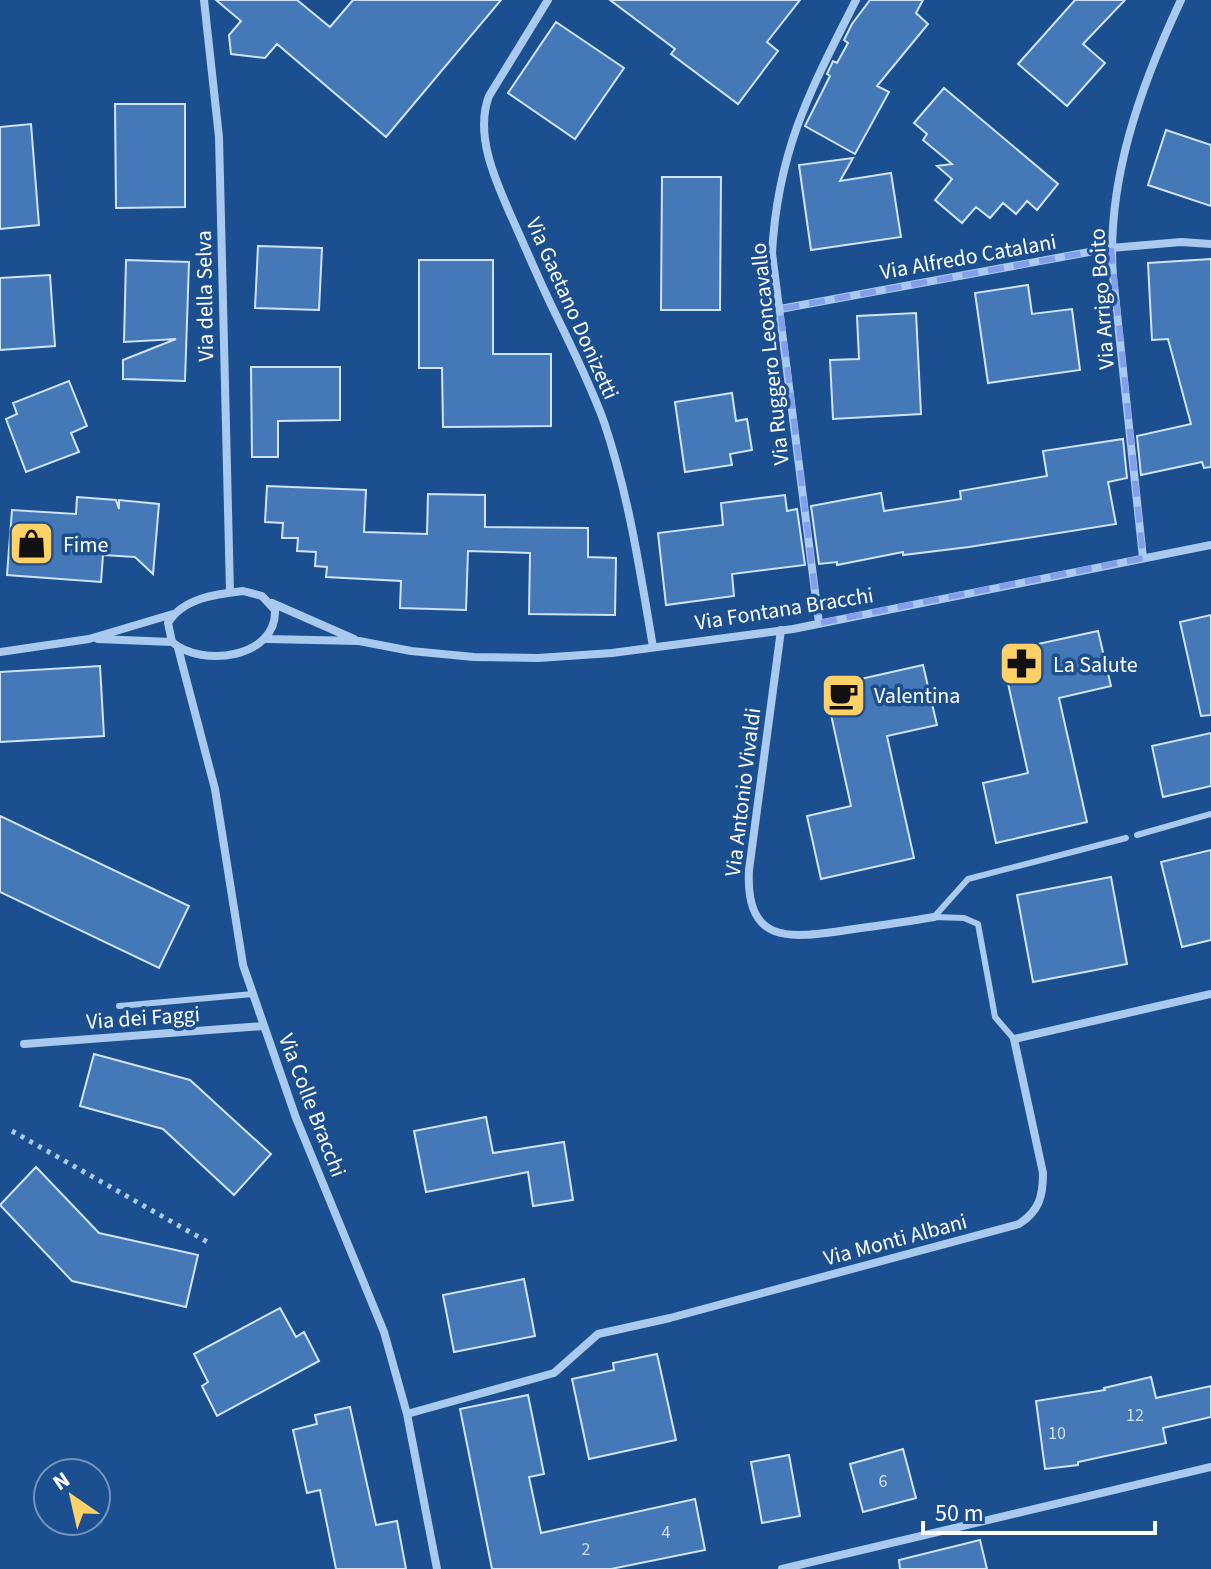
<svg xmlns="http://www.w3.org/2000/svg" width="1211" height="1569" font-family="'Source Sans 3',sans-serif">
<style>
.building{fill:#4478b7;stroke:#cfe3fa;stroke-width:2}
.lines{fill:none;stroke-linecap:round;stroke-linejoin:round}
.path{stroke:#a9c9ee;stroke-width:5;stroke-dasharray:4 6;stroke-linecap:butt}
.lane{stroke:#a9c9ee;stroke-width:6}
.street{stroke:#a9c9ee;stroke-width:8}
.marked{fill:none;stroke:#839eea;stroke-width:6;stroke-dasharray:16 10;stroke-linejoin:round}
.labels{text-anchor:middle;stroke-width:7;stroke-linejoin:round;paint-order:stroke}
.number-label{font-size:18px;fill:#d0dded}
.street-label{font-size:22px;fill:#fff;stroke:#1b4f8f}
.poi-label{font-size:22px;fill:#fff;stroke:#1b4f8f;text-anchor:start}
</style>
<rect width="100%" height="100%" fill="#1b4f8f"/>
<path class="building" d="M 216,0 L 297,0 L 330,27 L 353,0 L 501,0 L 386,137 L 277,44 L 265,58 L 231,54 L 229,35 L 241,21 Z
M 610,0 L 800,0 L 767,42 L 778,51 L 738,104 L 671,54 L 675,49 Z
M 870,0 L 923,0 L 916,13 L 928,24 L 877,86 L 889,92 L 855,154 L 805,126 L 830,76 L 827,74 L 833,61 L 837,63 L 848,43 L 844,40 L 852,24 Z
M 1075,0 L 1125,0 L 1083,44 L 1105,63 L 1067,106 L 1018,64 Z
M 556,22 L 624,68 L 575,139 L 508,93 Z
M 944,88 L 1058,184 L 1037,210 L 1027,201 L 1016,214 L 1003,203 L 990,218 L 976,207 L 962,223 L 935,200 L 952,179 L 937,166 L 952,164 L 923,140 L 927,134 L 914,123 Z
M 115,104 L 185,104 L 185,207 L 116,208 Z
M 31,124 L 39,225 L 0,229 L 0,127 Z
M 1166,130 L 1211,145 L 1211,206 L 1148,185 Z
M 853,158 L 840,181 L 891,173 L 901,237 L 811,250 L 799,165 Z
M 662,177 L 721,177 L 720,310 L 661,310 Z
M 258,246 L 322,248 L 319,310 L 255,308 Z
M 1211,259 L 1211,467 L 1204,468 L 1202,462 L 1141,475 L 1137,436 L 1191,424 L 1168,339 L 1152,340 L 1148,263 Z
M 126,260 L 189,262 L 185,381 L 123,379 L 123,360 L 176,339 L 124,342 Z
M 419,260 L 493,260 L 493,354 L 551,354 L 551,426 L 443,427 L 442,368 L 419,368 Z
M 50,275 L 55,346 L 0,350 L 0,278 Z
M 1028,285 L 1032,314 L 1072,309 L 1080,370 L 988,383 L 975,293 Z
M 916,313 L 921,414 L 833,419 L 830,360 L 859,359 L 857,316 Z
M 251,367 L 340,367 L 340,420 L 278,421 L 278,457 L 252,457 Z
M 69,381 L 87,426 L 71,433 L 79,452 L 26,472 L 6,419 L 17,414 L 13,403 Z
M 732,393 L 736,421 L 747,419 L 752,450 L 730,454 L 732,465 L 685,472 L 675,402 Z
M 1123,439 L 1127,478 L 1108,482 L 1116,524 L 969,547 L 903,555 L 903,552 L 837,565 L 837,562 L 819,564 L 811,506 L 881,493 L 884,511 L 961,499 L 960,491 L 1047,476 L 1043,451 Z
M 267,486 L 366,490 L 364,532 L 427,534 L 428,494 L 485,495 L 485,527 L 588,528 L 588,557 L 616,558 L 615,615 L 529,614 L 530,553 L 468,551 L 466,610 L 400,608 L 401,581 L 326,577 L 327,567 L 315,566 L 316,552 L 297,551 L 298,538 L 282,538 L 283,523 L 265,522 Z
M 785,495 L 787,511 L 797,509 L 805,565 L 732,574 L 734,596 L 666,605 L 658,533 L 723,525 L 721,503 Z
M 77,497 L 116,500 L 119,509 L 119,500 L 159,504 L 153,574 L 135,557 L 103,555 L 101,582 L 7,575 L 12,510 L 76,514 Z
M 1211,615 L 1211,715 L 1201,716 L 1180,622 Z
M 1098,631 L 1111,686 L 1059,698 L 1087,822 L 996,843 L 983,783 L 1028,773 L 1001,652 Z
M 923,665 L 937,725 L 887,736 L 914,858 L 821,879 L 807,816 L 851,806 L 825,687 Z
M 100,666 L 104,736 L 0,742 L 0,672 Z
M 1211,733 L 1211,786 L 1163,797 L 1152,746 Z
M 0,816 L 189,906 L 159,968 L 0,892 Z
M 1211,850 L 1211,940 L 1182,947 L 1161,862 Z
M 1111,877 L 1127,964 L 1033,982 L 1017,895 Z
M 94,1054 L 190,1080 L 271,1154 L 234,1195 L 163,1129 L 80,1106 Z
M 486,1117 L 493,1153 L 564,1142 L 573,1200 L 533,1206 L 528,1172 L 426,1192 L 414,1131 Z
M 36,1167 L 99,1233 L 198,1255 L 186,1307 L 72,1281 L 0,1205 Z
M 524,1279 L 535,1336 L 454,1352 L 443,1295 Z
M 280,1308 L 296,1337 L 304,1332 L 319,1361 L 217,1416 L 202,1386 L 208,1382 L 194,1354 Z
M 657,1354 L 676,1440 L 589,1459 L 572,1379 L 614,1370 L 613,1363 Z
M 1151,1377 L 1156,1398 L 1211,1386 L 1211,1417 L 1163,1428 L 1166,1443 L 1078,1462 L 1078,1465 L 1045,1469 L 1036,1401 L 1105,1390 L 1104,1388 Z
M 528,1395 L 544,1474 L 529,1477 L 541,1533 L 695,1499 L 705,1550 L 611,1569 L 492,1569 L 460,1409 Z
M 350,1407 L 376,1525 L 397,1521 L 406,1569 L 336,1569 L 320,1490 L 307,1493 L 293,1430 L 317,1424 L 315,1415 Z
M 903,1449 L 916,1498 L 863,1512 L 850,1464 Z
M 789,1455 L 800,1516 L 762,1523 L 751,1462 Z
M 980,1540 L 987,1569 L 900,1569 L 899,1560 Z"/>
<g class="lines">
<path class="path" d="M 12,1131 L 211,1244"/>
<path class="lane" d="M 1137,835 L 1211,814
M 934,917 L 968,879 L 1126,838
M 934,917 L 964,918 L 978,924 L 995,1017 L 1014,1039
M 119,1006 L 253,994"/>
<path class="street" d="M 204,0 L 219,137 L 230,592
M 548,0 L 489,96 C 474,135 496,182 512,218 C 527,251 541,285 557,317 C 574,352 591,386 604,422 C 629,496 640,571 653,647
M 780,309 L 1111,248 L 1181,242 L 1211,244
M 1143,558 L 1113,276 C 1106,181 1141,85 1181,0
M 243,591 L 262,596 L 275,610 C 277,658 202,668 172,642 L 168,623 C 183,598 216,594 243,591 Z
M 272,603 L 354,639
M 819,623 L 772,253 C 778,149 810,91 856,0
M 781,630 L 749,870 C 745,946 791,938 847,930 C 876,926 905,922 934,917
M 98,639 L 172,642
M 267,639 L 359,641 L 411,651 L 474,657 L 538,658 L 612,653 L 793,629 L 1211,545
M 178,648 L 215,789 L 243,965 L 296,1118 L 384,1332 L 407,1414 L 437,1569
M 0,652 L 89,639 L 173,614
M 24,1044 L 264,1026
M 407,1414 L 554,1373 L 598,1334 L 670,1318 L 1019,1224 C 1039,1211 1043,1197 1043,1173 L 1014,1039 L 1211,994
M 782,1569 L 1211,1467"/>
</g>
<path class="marked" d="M 1111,248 L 1143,558 L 819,623 L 780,309 Z"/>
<defs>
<symbol id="shop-square" viewBox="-11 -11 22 22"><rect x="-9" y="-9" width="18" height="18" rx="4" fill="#ffd166" stroke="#1b4f8f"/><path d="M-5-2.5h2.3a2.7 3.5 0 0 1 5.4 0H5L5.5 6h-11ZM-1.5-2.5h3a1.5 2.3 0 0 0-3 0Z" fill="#111"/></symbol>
<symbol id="pharmacy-square" viewBox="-11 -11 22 22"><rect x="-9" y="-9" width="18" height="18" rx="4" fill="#ffd166" stroke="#1b4f8f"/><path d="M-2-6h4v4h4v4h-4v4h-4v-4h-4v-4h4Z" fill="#111"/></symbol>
<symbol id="cafe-square" viewBox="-11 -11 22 22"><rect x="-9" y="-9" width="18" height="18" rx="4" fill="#ffd166" stroke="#1b4f8f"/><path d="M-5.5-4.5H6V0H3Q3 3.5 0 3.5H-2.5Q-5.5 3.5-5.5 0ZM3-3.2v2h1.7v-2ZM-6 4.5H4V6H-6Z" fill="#111"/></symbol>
</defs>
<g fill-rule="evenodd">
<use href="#shop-square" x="6" y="518" width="51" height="51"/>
<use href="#pharmacy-square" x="996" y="638" width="51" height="51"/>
<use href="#cafe-square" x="818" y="670" width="51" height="51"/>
</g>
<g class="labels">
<g class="number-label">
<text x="1135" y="1421">12</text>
<text x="1057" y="1439">10</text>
<text x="883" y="1487">6</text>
<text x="666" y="1538">4</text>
<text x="586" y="1555">2</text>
</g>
<g class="street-label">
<text transform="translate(968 256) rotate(-10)" y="8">Via Alfredo Catalani</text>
<text transform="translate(204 296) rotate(-91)" y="8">Via della Selva</text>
<text transform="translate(1101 299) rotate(-94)" y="8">Via Arrigo Boito</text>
<text transform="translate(573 308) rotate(66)" y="8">Via Gaetano Donizetti</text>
<text transform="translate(769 354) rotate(-96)" y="8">Via Ruggero Leoncavallo</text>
<text transform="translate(784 608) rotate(-9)" y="8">Via Fontana Bracchi</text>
<text transform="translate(742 792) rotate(-83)" y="8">Via Antonio Vivaldi</text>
<text transform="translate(143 1017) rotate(-4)" y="8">Via dei Faggi</text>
<text transform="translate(313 1105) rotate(69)" y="8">Via Colle Bracchi</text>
<text transform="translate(895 1239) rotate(-15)" y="8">Via Monti Albani</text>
</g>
<g class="poi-label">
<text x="63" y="552">Fime</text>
<text x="1053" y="672">La Salute</text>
<text x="874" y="703">Valentina</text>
</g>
</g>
<g transform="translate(72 1497) rotate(326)"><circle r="38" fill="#1b4f8f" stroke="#7695bc" stroke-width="2"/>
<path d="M0-6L14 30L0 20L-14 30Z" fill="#ffd166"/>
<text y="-12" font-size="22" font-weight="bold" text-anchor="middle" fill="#ffffff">N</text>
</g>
<path d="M923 1521v12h232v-12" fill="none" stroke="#ffffff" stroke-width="4"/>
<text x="935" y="1521" font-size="24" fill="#ffffff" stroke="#1b4f8f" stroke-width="6" paint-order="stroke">50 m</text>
</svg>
